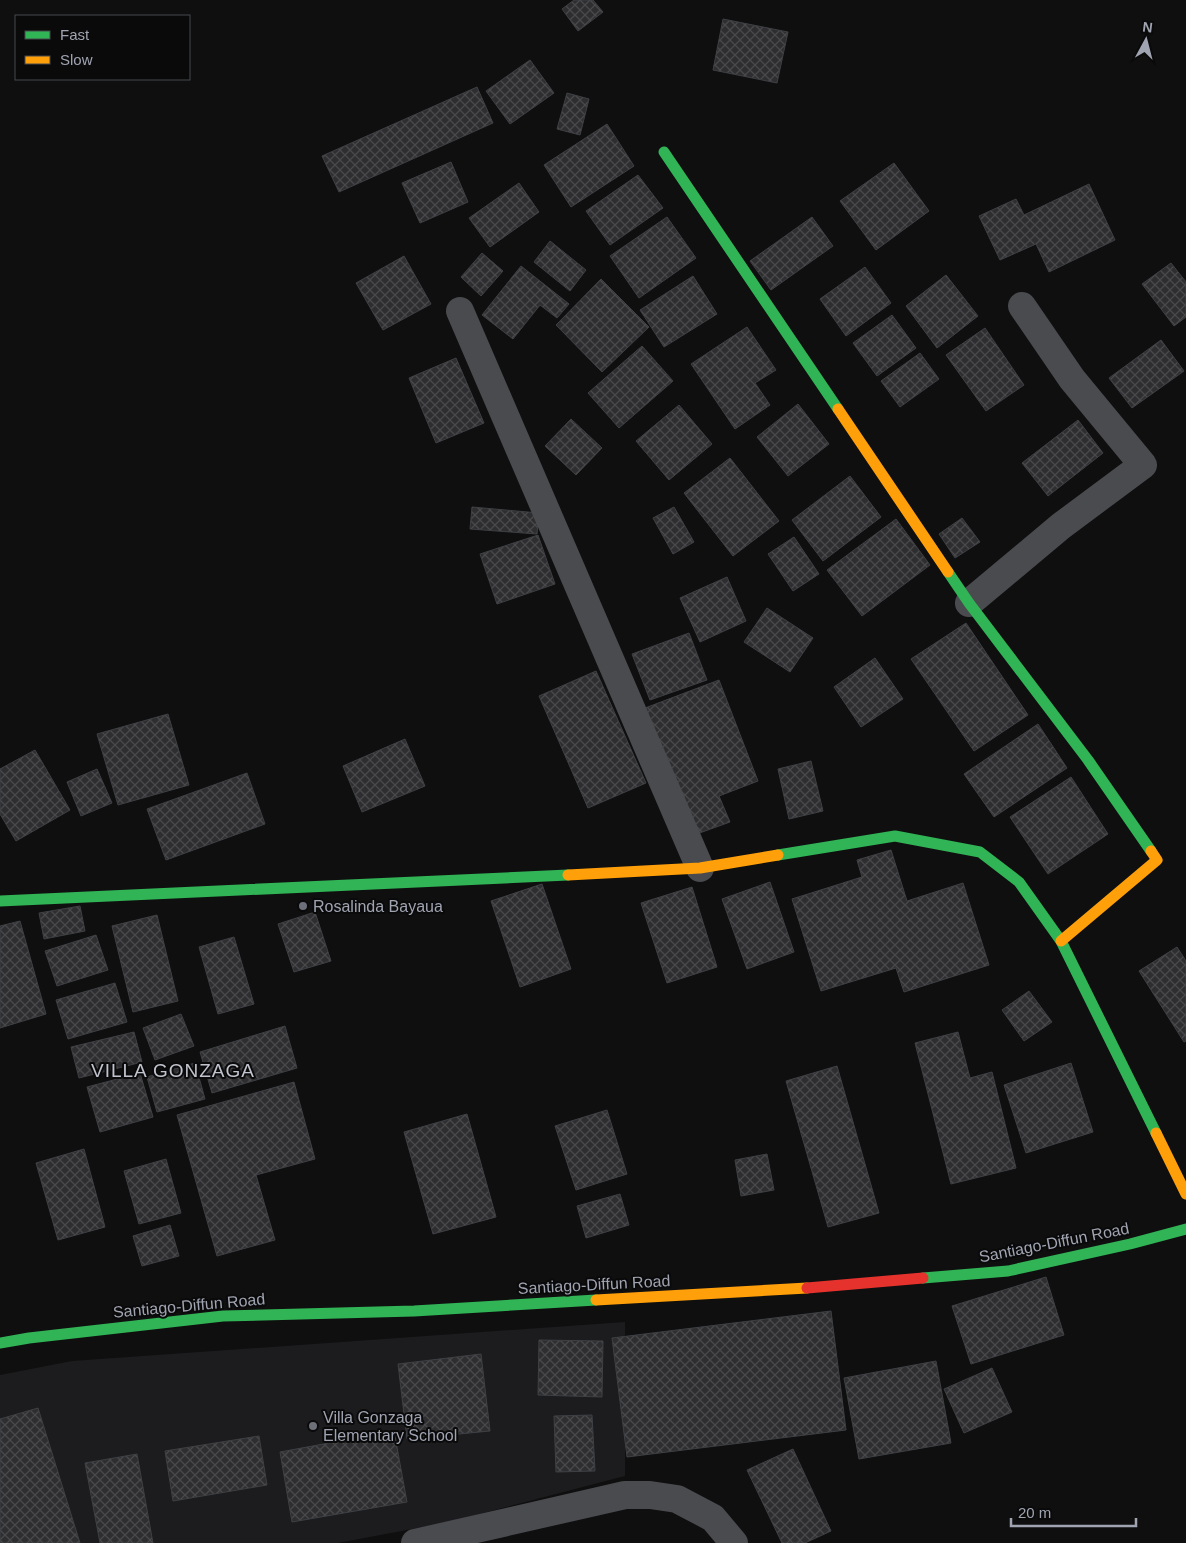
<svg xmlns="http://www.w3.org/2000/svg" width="1186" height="1543" font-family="Helvetica,sans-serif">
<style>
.built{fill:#1c1c1e}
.building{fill:url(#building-cross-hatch);stroke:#3e4044}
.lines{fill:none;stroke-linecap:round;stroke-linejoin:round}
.street{stroke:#4a4b4f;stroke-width:28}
.fast{stroke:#30b455;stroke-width:11}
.slow{stroke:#ff9f0a;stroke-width:11}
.jam{stroke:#e5322d;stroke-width:11}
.poi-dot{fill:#6d7079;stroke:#0a0a0b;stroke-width:2}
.labels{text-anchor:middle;stroke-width:4;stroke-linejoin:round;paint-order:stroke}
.poi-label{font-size:16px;fill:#a0a4b1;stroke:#0a0a0b;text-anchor:start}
.street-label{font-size:16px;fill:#a0a4b1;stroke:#0a0a0b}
.quarter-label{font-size:19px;letter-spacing:1px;fill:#c1c3cd;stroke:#0a0a0b}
</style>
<defs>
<pattern id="building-cross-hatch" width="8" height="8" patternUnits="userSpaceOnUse" patternTransform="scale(1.25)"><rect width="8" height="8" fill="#2e2e30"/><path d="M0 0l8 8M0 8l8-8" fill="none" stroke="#49494c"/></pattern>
</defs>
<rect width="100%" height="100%" fill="#0f0f10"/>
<path class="built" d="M 625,1322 L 625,1476 L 449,1522 L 338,1543 L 0,1543 L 0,1375 L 72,1361 Z"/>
<path class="building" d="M 574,0 L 593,0 L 603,12 L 578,31 L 562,9 Z
M 723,19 L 788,32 L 777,83 L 713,70 Z
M 530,60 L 554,93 L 510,124 L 486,91 Z
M 477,87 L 493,123 L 339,192 L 322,156 Z
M 567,93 L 589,99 L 580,135 L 557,129 Z
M 607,124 L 634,166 L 571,207 L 544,165 Z
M 451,162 L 468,202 L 420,223 L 402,183 Z
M 894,163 L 929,211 L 876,250 L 840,201 Z
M 638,175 L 663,208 L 610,245 L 586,211 Z
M 519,183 L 539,212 L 490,247 L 469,218 Z
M 1089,184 L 1115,240 L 1049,272 L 1036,244 L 1000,260 L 979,216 L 1016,199 L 1024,215 Z
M 667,217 L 696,258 L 639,298 L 610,256 Z
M 812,217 L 833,246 L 771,290 L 750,261 Z
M 550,241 L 586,270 L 570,291 L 534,262 Z
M 482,253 L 503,271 L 481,296 L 461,277 Z
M 404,256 L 431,304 L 383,330 L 356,283 Z
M 1171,263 L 1186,282 L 1186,317 L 1174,326 L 1142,284 Z
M 521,266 L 569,304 L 557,318 L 540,305 L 513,339 L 482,315 Z
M 865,267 L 891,303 L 846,336 L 820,299 Z
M 946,275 L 978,316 L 937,348 L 906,306 Z
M 693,276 L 717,314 L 664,347 L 640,310 Z
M 601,279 L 649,327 L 602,372 L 556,325 Z
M 892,315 L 916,348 L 877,376 L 853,343 Z
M 747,327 L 776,370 L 755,383 L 770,405 L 735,429 L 691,364 Z
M 985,328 L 1024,385 L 986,411 L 946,355 Z
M 1161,340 L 1184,371 L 1132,408 L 1109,378 Z
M 642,346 L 673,381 L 619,428 L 588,393 Z
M 920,353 L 939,379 L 900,407 L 881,381 Z
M 456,358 L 484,423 L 436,443 L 409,378 Z
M 798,404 L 829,444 L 788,476 L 757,437 Z
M 679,405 L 712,444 L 669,480 L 636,441 Z
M 571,419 L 602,448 L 576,475 L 545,446 Z
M 1078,420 L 1103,453 L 1048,496 L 1022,463 Z
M 730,458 L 779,521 L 733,556 L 684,493 Z
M 850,476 L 881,517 L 823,561 L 792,520 Z
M 472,507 L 539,513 L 537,534 L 470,529 Z
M 674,507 L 694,542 L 673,554 L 653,518 Z
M 962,518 L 980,542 L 955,558 L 939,534 Z
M 896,519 L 930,565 L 862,616 L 827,570 Z
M 538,535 L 555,584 L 497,604 L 480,554 Z
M 794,537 L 819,574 L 793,591 L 768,554 Z
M 727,577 L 746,621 L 700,642 L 680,598 Z
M 767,608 L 813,638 L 790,672 L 744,642 Z
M 966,623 L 1028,715 L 974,751 L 911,659 Z
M 689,633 L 707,680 L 650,700 L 632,654 Z
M 875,658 L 903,699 L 861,727 L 834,687 Z
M 596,671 L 646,783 L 588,808 L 539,696 Z
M 719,680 L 758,781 L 719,796 L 730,822 L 694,835 L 645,708 Z
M 168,714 L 189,785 L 118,805 L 97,734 Z
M 1038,724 L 1067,768 L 994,817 L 964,774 Z
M 405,739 L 425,786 L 362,812 L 343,766 Z
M 35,750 L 70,810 L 16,841 L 0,814 L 0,769 Z
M 811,761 L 823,811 L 789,819 L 778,769 Z
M 97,769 L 112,803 L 81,816 L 67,782 Z
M 247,773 L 265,824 L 166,860 L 147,809 Z
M 1071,777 L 1108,834 L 1048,874 L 1010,817 Z
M 891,850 L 907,901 L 963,883 L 989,965 L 904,992 L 896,968 L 821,991 L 792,899 L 862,877 L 857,860 Z
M 770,882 L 794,952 L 747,969 L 722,899 Z
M 542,884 L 571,969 L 520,987 L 491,901 Z
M 692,887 L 717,967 L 667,983 L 641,903 Z
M 80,906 L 85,931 L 44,939 L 39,913 Z
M 315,912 L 331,961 L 294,972 L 278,924 Z
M 157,915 L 178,1001 L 133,1012 L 112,926 Z
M 20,921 L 46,1014 L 0,1028 L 0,926 Z
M 96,935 L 108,970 L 57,986 L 45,951 Z
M 234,937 L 254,1004 L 218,1014 L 199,947 Z
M 1177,947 L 1186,961 L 1186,1041 L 1184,1042 L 1139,971 Z
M 115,983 L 127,1022 L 68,1039 L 56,1000 Z
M 1029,991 L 1052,1022 L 1024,1041 L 1002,1010 Z
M 181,1014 L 194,1046 L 155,1060 L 143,1028 Z
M 285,1026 L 297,1068 L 212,1093 L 200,1052 Z
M 134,1032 L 142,1062 L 79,1078 L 71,1047 Z
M 958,1032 L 970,1078 L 992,1072 L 1016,1168 L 951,1184 L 915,1043 Z
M 195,1063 L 205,1099 L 157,1112 L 147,1077 Z
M 1071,1063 L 1093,1132 L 1026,1153 L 1004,1085 Z
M 837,1066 L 879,1213 L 828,1227 L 786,1081 Z
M 140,1073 L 153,1117 L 100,1132 L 87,1087 Z
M 294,1082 L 315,1159 L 256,1175 L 275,1240 L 217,1256 L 177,1115 Z
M 607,1110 L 627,1174 L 576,1190 L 555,1126 Z
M 467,1114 L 496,1217 L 433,1234 L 404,1132 Z
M 84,1149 L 105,1227 L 58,1240 L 36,1163 Z
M 767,1154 L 774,1190 L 741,1196 L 735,1160 Z
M 166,1159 L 181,1213 L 139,1224 L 124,1171 Z
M 620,1194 L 629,1225 L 586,1238 L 577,1206 Z
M 170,1225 L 179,1256 L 142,1266 L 133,1236 Z
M 1046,1277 L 1064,1335 L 971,1364 L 952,1306 Z
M 831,1311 L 846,1430 L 627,1457 L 612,1338 Z
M 539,1340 L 603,1341 L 602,1397 L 538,1395 Z
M 481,1354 L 490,1431 L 407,1439 L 398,1364 Z
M 936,1361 L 951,1443 L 859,1459 L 844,1378 Z
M 992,1368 L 1012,1412 L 964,1433 L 944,1389 Z
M 38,1408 L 80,1543 L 0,1543 L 0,1419 Z
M 592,1415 L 595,1471 L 556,1472 L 554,1416 Z
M 394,1431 L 407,1502 L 292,1522 L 280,1452 Z
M 259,1436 L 267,1485 L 173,1501 L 165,1451 Z
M 793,1449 L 831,1531 L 805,1543 L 782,1543 L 747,1470 Z
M 137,1454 L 153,1543 L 100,1543 L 85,1463 Z"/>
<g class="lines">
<path class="street" d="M 460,311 L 700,868
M 969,603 L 1061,526 L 1143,465 L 1072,379 L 1022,306
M 415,1543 L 625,1495 L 650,1495 L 677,1499 L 713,1518 L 734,1543"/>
<path class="fast" d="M 664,152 L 838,409
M 948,572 L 969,603 L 1088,760 L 1151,851
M 778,855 L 895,836 L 980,852 L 1019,882 L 1061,941 L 1156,1133
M 0,901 L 568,875
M 923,1278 L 1008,1271 L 1130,1244 L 1186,1229
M 0,1343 L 29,1338 L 223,1316 L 414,1311 L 596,1300"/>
<path class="slow" d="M 838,409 L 948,572
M 568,875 L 700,868 L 778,855
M 1061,941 L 1157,860 L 1151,851
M 1156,1133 L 1186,1194
M 596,1300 L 807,1288"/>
<path class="jam" d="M 807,1288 L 923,1278"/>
</g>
<g class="poi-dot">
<circle cx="303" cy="906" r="5"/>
<circle cx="313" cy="1426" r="5"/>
</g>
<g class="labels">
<g class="poi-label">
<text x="313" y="912">Rosalinda Bayaua</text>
<text x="323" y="1423">Villa Gonzaga<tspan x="323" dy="18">Elementary School</tspan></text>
</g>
<g class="street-label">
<text transform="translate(1054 1242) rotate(-11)" y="6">Santiago-Diffun Road</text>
<text transform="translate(594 1284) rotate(-3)" y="6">Santiago-Diffun Road</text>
<text transform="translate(189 1305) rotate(-5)" y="6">Santiago-Diffun Road</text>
</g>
<g class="quarter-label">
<text x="173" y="1077">VILLA GONZAGA</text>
</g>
</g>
<rect x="15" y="15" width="175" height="65" fill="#0a0a0b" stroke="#46484d"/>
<rect x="25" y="31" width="25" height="8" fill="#30b455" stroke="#46484d"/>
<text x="60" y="40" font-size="15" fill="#a0a4b1">Fast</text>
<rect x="25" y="56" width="25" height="8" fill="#ff9f0a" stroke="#46484d"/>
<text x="60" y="65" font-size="15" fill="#a0a4b1">Slow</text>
<g transform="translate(1146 40) rotate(7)" stroke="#0a0a0b" stroke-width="4" paint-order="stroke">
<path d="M0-4L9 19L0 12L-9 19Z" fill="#a0a4b1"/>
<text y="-8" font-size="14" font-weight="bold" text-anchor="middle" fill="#a0a4b1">N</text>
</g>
<path d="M1011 1518v8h125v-8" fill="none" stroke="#a0a4b1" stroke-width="2.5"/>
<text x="1018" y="1518" font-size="15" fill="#a0a4b1" stroke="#0a0a0b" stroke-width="4" paint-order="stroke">20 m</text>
</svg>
